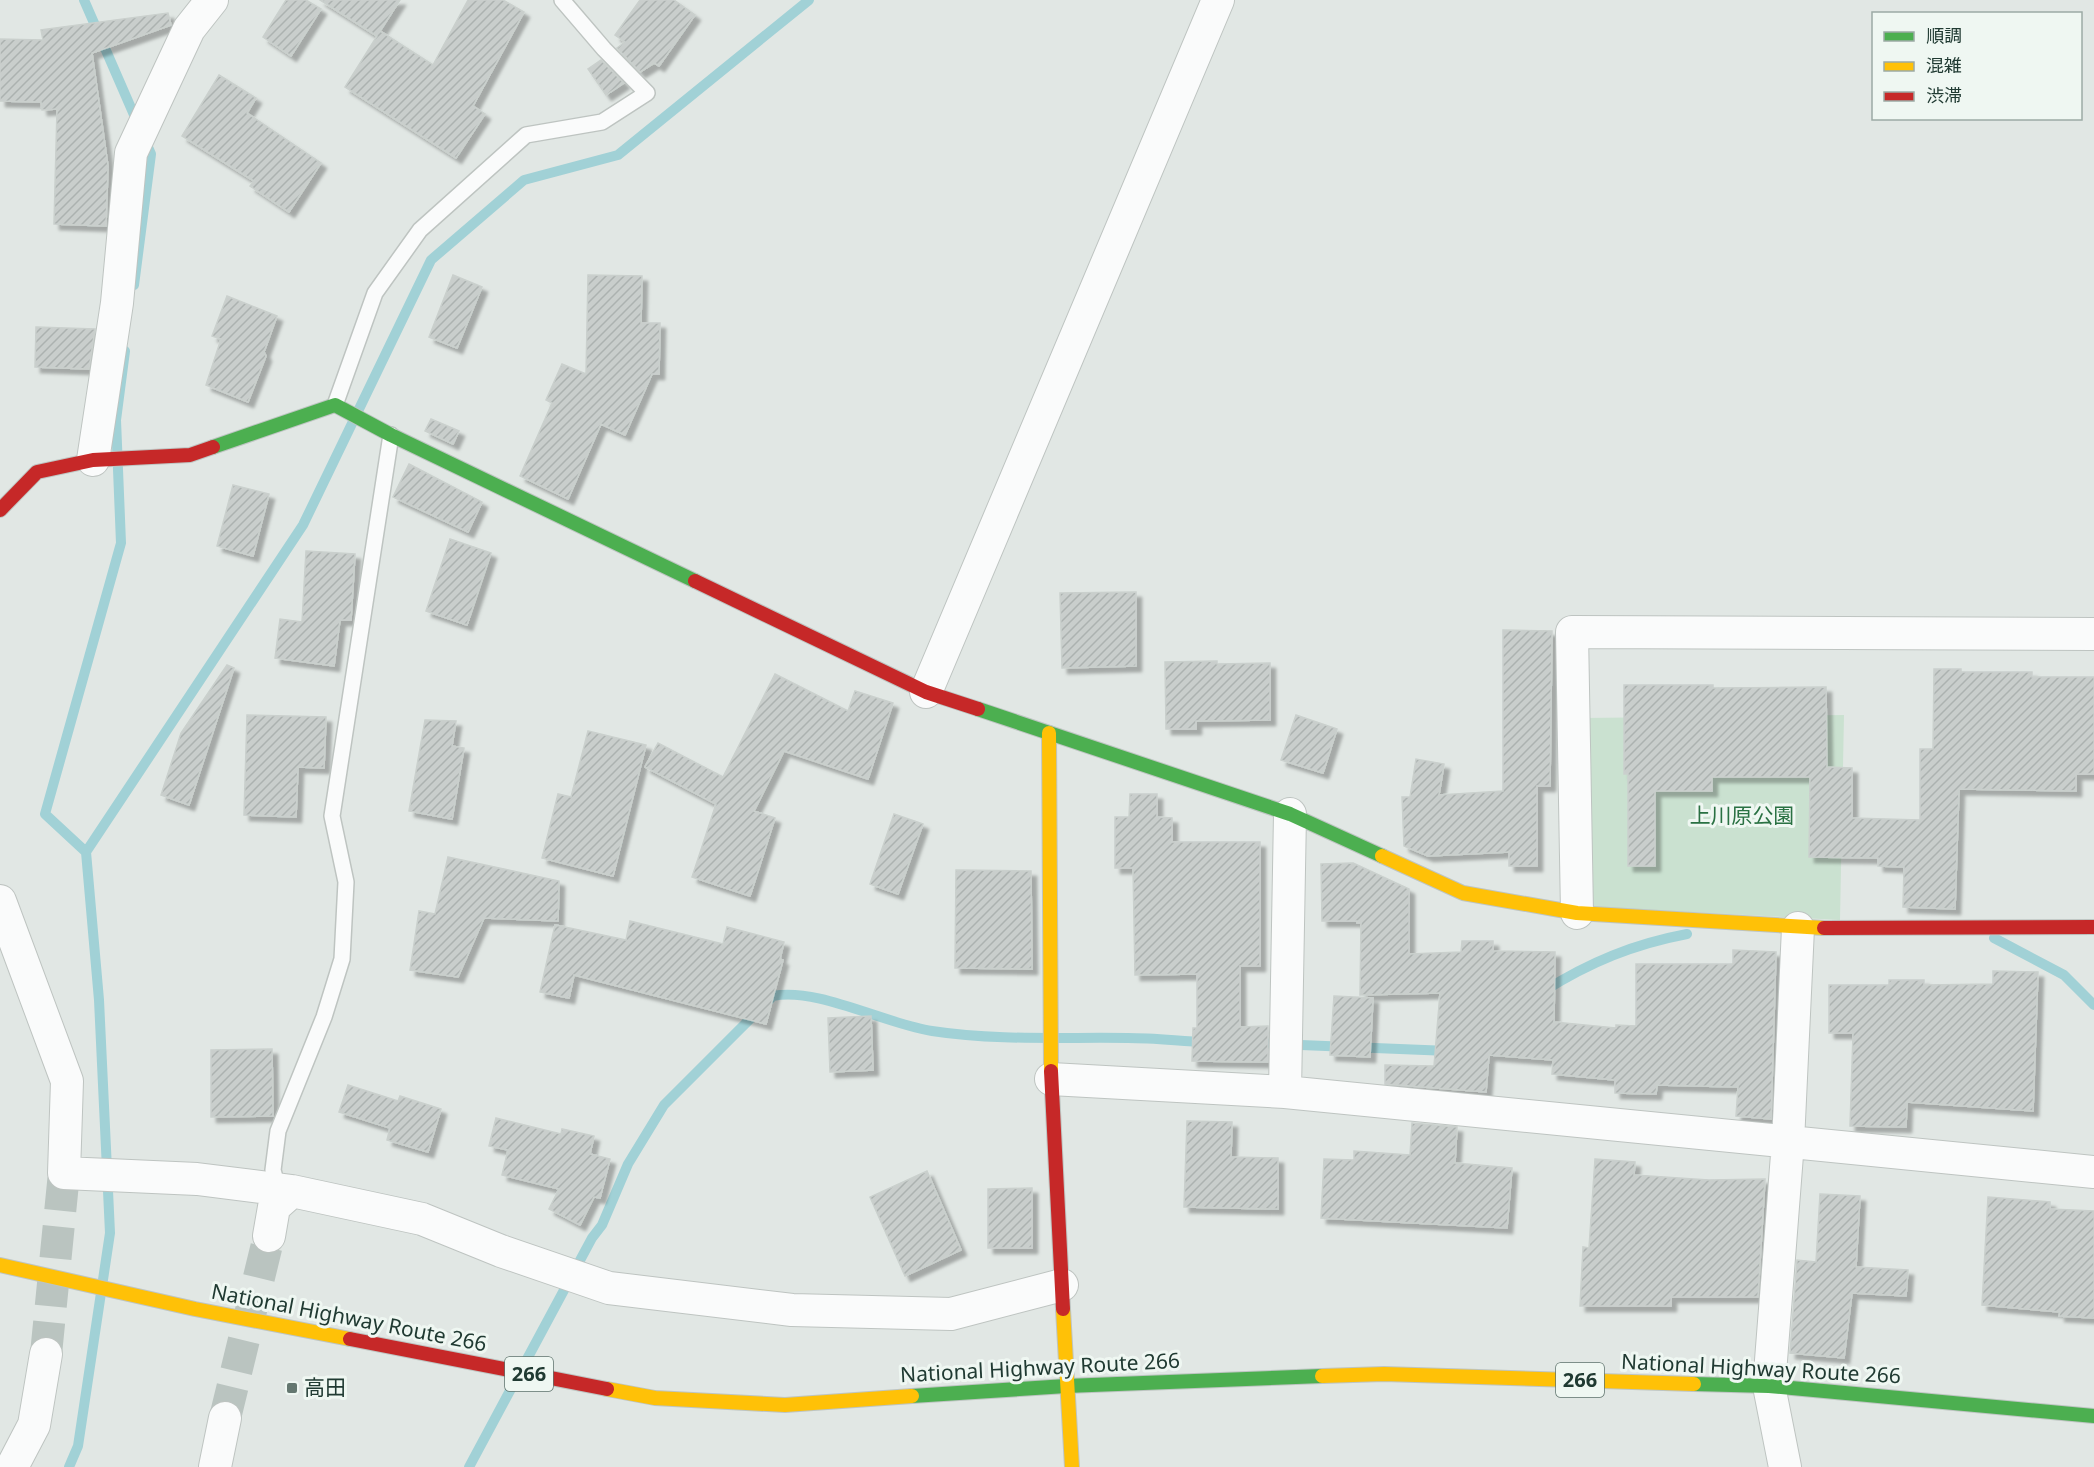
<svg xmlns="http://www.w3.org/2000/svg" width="2094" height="1467" font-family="'Noto Sans','Noto Sans JP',sans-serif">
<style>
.park{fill:#cae1d0}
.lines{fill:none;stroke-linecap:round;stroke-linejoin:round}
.stream{stroke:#a1d1d6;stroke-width:10}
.building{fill:url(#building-hatch);stroke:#cad0cd;stroke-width:1.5;filter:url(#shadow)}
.street-tunnel{stroke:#bac4c0;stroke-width:32;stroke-dasharray:32 16;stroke-linecap:butt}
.lane-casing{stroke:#bec4c1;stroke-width:18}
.street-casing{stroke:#bec4c1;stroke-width:34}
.fast-casing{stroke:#bec5c2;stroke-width:16}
.slow-casing{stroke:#bec5c2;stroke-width:16}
.jam-casing{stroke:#bec5c2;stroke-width:16}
.lane{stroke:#fafbfb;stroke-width:15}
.street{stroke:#fafbfb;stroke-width:32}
.fast{stroke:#4caf50;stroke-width:14}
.slow{stroke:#ffc107;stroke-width:14}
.jam{stroke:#c62828;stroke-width:14}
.poi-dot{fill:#647770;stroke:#eff7f2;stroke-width:2}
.labels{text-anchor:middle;stroke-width:6;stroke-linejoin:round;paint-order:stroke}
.shield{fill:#eff7f2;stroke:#5e736c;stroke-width:1.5}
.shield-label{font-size:20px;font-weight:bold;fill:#203a32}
.park-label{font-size:21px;fill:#2a7143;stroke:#eff7f2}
.street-label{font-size:21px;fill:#203a32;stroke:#eff7f2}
.poi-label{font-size:21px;fill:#203a32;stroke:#eff7f2;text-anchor:start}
</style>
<defs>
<pattern id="building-hatch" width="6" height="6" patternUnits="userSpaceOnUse" patternTransform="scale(1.5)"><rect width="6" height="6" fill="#c9cecc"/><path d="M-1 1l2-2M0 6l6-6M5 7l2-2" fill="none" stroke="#acb2b0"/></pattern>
<filter id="shadow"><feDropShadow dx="5.5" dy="5.5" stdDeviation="1.5" flood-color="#0004"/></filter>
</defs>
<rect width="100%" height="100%" fill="#e1e7e4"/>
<path class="park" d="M 1844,715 L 1840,920 L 1577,906 L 1584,718 Z"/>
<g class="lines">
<path class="stream" d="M 84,0 L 138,124
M 134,285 L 151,154 L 144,138
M 86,852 L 45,814 L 121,543 L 116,420 L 125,351
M 1994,938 L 2064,975 L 2094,1005
M 1544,991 C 1590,962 1634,944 1687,934
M 1254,1043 L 1449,1051
M 69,1467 L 78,1446 L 110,1233 L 99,1000 L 86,852 L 303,525 L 431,260 L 524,180 L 618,155 L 809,0
M 469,1467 L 592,1238 L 602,1225 L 628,1164 L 664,1105 L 773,996 C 817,987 885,1024 932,1031 C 997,1041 1063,1037 1128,1038 C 1154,1038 1180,1041 1206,1042"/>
</g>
<path class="building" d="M 286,0 L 306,0 L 321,9 L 291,56 L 263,37 Z
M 320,0 L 400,0 L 380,31 L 433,65 L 468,0 L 503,0 L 524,12 L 473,106 L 485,114 L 456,158 L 345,87 L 377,36 Z
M 640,0 L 674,0 L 695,15 L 659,66 L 654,63 L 640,72 L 617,48 L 625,42 L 615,35 Z
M 168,13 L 171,25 L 92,53 L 108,166 L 106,226 L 54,224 L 57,109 L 42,110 L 41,102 L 0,101 L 0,39 L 43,40 L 41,30 Z
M 601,60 L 624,83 L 606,95 L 588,69 Z
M 219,75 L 256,98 L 247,113 L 321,163 L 289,212 L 250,186 L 254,181 L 182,136 Z
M 453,275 L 482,287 L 457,348 L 429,337 Z
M 588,275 L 642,276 L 641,323 L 660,323 L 659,374 L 652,374 L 625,435 L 601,424 L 568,499 L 520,476 L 552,403 L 546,400 L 562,364 L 586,374 Z
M 227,296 L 277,316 L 264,352 L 266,356 L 248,402 L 206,385 L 221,339 L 212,336 Z
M 36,327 L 95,329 L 89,369 L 35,367 Z
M 431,419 L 459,431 L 453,444 L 425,431 Z
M 409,464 L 482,502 L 468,532 L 393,497 Z
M 233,485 L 269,494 L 253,556 L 217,546 Z
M 450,539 L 491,553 L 467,625 L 426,611 Z
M 306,551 L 355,554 L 351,620 L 340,620 L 334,666 L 275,658 L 280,619 L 302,622 Z
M 1136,592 L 1136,666 L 1062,668 L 1060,593 Z
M 1503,630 L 1552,631 L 1550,786 L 1537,786 L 1537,866 L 1509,866 L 1509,852 L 1428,856 L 1404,846 L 1402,797 L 1410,797 L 1416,759 L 1444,764 L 1439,795 L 1503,791 Z
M 1217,661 L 1217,664 L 1270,663 L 1270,720 L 1196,721 L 1196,729 L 1166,729 L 1165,662 Z
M 227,665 L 234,668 L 189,805 L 161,795 L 181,733 Z
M 1934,669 L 1961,669 L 1961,672 L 2032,672 L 2032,677 L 2094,677 L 2094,774 L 2076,774 L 2076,791 L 1959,789 L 1955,909 L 1903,907 L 1904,867 L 1878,866 L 1878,858 L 1809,857 L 1810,777 L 1712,777 L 1712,791 L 1655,791 L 1655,866 L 1628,866 L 1628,774 L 1624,774 L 1624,685 L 1713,685 L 1713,688 L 1826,687 L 1827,767 L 1852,768 L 1852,818 L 1920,820 L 1920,749 L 1933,749 Z
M 775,674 L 848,711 L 855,691 L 893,703 L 868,779 L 784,751 L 754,811 L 775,818 L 750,896 L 692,877 L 716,804 L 645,767 L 658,743 L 723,777 Z
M 247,715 L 326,717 L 324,768 L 298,767 L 296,817 L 244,815 Z
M 1296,715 L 1337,729 L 1323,773 L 1281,760 Z
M 425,720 L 456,721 L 452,746 L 464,748 L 452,819 L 409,811 Z
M 588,731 L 646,745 L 613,876 L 542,858 L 558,794 L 571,797 Z
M 1130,794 L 1157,794 L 1157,817 L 1172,818 L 1172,842 L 1260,842 L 1260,966 L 1240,966 L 1240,1027 L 1268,1026 L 1268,1062 L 1192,1061 L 1193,1028 L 1197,1028 L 1197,974 L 1135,975 L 1133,868 L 1115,868 L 1115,817 L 1129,817 Z
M 894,814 L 923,824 L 898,894 L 870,884 Z
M 448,857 L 559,881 L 558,921 L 484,918 L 458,977 L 410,970 L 419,911 L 435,914 Z
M 1353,863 L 1409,889 L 1409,954 L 1461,952 L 1462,941 L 1493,941 L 1493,951 L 1555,952 L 1554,1022 L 1616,1028 L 1616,1025 L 1636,1026 L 1636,964 L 1733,964 L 1733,950 L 1776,952 L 1771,1119 L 1736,1116 L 1738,1087 L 1657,1085 L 1656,1094 L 1615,1093 L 1615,1080 L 1552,1074 L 1553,1060 L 1489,1055 L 1486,1092 L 1385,1084 L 1385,1065 L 1434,1066 L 1440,993 L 1360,995 L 1361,923 L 1357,923 L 1357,921 L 1322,921 L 1321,864 Z
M 956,870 L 1031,871 L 1032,969 L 955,968 Z
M 630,921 L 723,944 L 727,927 L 784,942 L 780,959 L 783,960 L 766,1024 L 574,975 L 569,998 L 540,992 L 555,925 L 626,940 Z
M 1993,971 L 2038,972 L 2033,1111 L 1907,1102 L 1906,1127 L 1850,1126 L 1853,1033 L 1829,1033 L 1829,985 L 1889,985 L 1889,980 L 1924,980 L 1924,985 L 1993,984 Z
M 1334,996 L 1373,998 L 1370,1057 L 1330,1055 Z
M 871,1016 L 873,1070 L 830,1072 L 828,1018 Z
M 272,1049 L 273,1116 L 211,1117 L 211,1050 Z
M 348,1085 L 398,1101 L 400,1096 L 441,1109 L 428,1152 L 387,1140 L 390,1128 L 339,1112 Z
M 496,1118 L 561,1134 L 562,1129 L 594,1136 L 590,1154 L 610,1159 L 600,1198 L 594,1197 L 580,1225 L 549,1209 L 559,1189 L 502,1175 L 508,1150 L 489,1146 Z
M 1187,1121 L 1232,1122 L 1231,1157 L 1278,1158 L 1278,1209 L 1184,1207 Z
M 1412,1123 L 1457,1127 L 1455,1163 L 1512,1168 L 1507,1228 L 1321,1218 L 1324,1159 L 1354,1160 L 1354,1151 L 1410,1155 Z
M 1595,1159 L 1635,1162 L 1634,1175 L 1709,1180 L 1765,1179 L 1758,1297 L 1671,1297 L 1671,1306 L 1580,1306 L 1583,1247 L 1589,1248 Z
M 927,1171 L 961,1250 L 905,1276 L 870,1197 Z
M 1032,1188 L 1032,1248 L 988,1248 L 988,1189 Z
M 1820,1194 L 1860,1196 L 1856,1267 L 1908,1270 L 1906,1296 L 1852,1293 L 1844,1358 L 1790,1353 L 1797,1260 L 1816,1262 Z
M 1988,1197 L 2050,1202 L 2050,1209 L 2094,1211 L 2094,1318 L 2059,1316 L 2060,1312 L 1982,1305 Z"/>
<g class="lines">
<path class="street-tunnel" d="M 46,1354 L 64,1173
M 225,1418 L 269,1236"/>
<defs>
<path id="lane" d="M 335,405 L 375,293 L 420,230 L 526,135 L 602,122 L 647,93 L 604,49 L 562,0
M 278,1189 L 273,1170 L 278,1131 L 324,1017 L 342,959 L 346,882 L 332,816 L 391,435"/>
<path id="street" d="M 93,460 L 117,303 L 131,153 L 189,29 L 212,0
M 926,692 L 1218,0
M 0,901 L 67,1081 L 64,1173 L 197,1179 L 292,1191
M 1577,913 L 1572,632 L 2094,634
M 1051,1079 L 1285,1092 L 2094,1172
M 1285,1092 L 1290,814
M 269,1236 L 274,1207 L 292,1191 L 422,1219 L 501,1251 L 609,1288 L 792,1310 L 951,1314 L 1062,1285
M 12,1467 L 34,1425 L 46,1354
M 215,1467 L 225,1418
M 1785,1467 L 1769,1386 L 1788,1142 L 1798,928"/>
<path id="fast" d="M 213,447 L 335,405 L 391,435 L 695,581
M 978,709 L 1290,814 L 1382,856
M 1694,1384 L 1769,1386 L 2094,1416
M 912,1396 L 1066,1386 L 1322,1376"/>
<path id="slow" d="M 1049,733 L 1051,1071
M 1382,856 L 1463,893 L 1577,913 L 1824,928
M 0,1265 L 195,1309 L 350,1339
M 1063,1309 L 1072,1467
M 1322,1376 L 1384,1374 L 1694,1384
M 607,1389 L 655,1398 L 785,1405 L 912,1396"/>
<path id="jam" d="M 0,510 L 37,472 L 93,460 L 190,455 L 213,447
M 695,581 L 926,692 L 978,709
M 1824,928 L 2094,927
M 1051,1071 L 1063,1309
M 350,1339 L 607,1389"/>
</defs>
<use href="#lane" class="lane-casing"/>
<use href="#street" class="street-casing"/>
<use href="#fast" class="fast-casing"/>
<use href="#slow" class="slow-casing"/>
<use href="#jam" class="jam-casing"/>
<use href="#lane" class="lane"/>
<use href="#street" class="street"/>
<use href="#fast" class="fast"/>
<use href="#slow" class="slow"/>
<use href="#jam" class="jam"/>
</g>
<rect class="poi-dot" x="286" y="1382" width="12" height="12" rx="3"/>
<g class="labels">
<g class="shield">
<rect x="505" y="1357" width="48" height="34" rx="4.5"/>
<rect x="1556" y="1363" width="48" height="34" rx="4.5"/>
</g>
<g class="shield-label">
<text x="529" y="1381">266</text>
<text x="1580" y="1387">266</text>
</g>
<g class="park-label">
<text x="1742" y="823">上川原公園</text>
</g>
<g class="street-label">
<text transform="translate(349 1318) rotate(11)" y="7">National Highway Route 266</text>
<text transform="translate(1040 1368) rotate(-3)" y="7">National Highway Route 266</text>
<text transform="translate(1761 1369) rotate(3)" y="7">National Highway Route 266</text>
</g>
<g class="poi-label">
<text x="304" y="1395">高田</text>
</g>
</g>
<rect x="1872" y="12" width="210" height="108" fill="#eff7f2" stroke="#9caba5" stroke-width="1.5"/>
<rect x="1884" y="32" width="30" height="9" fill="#4caf50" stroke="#9caba5" stroke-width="1.5"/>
<text x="1926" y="42" font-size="18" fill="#203a32">順調</text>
<rect x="1884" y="62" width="30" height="9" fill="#ffc107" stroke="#9caba5" stroke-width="1.5"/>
<text x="1926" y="72" font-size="18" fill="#203a32">混雑</text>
<rect x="1884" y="92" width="30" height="9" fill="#c62828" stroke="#9caba5" stroke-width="1.5"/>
<text x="1926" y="102" font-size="18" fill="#203a32">渋滞</text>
</svg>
